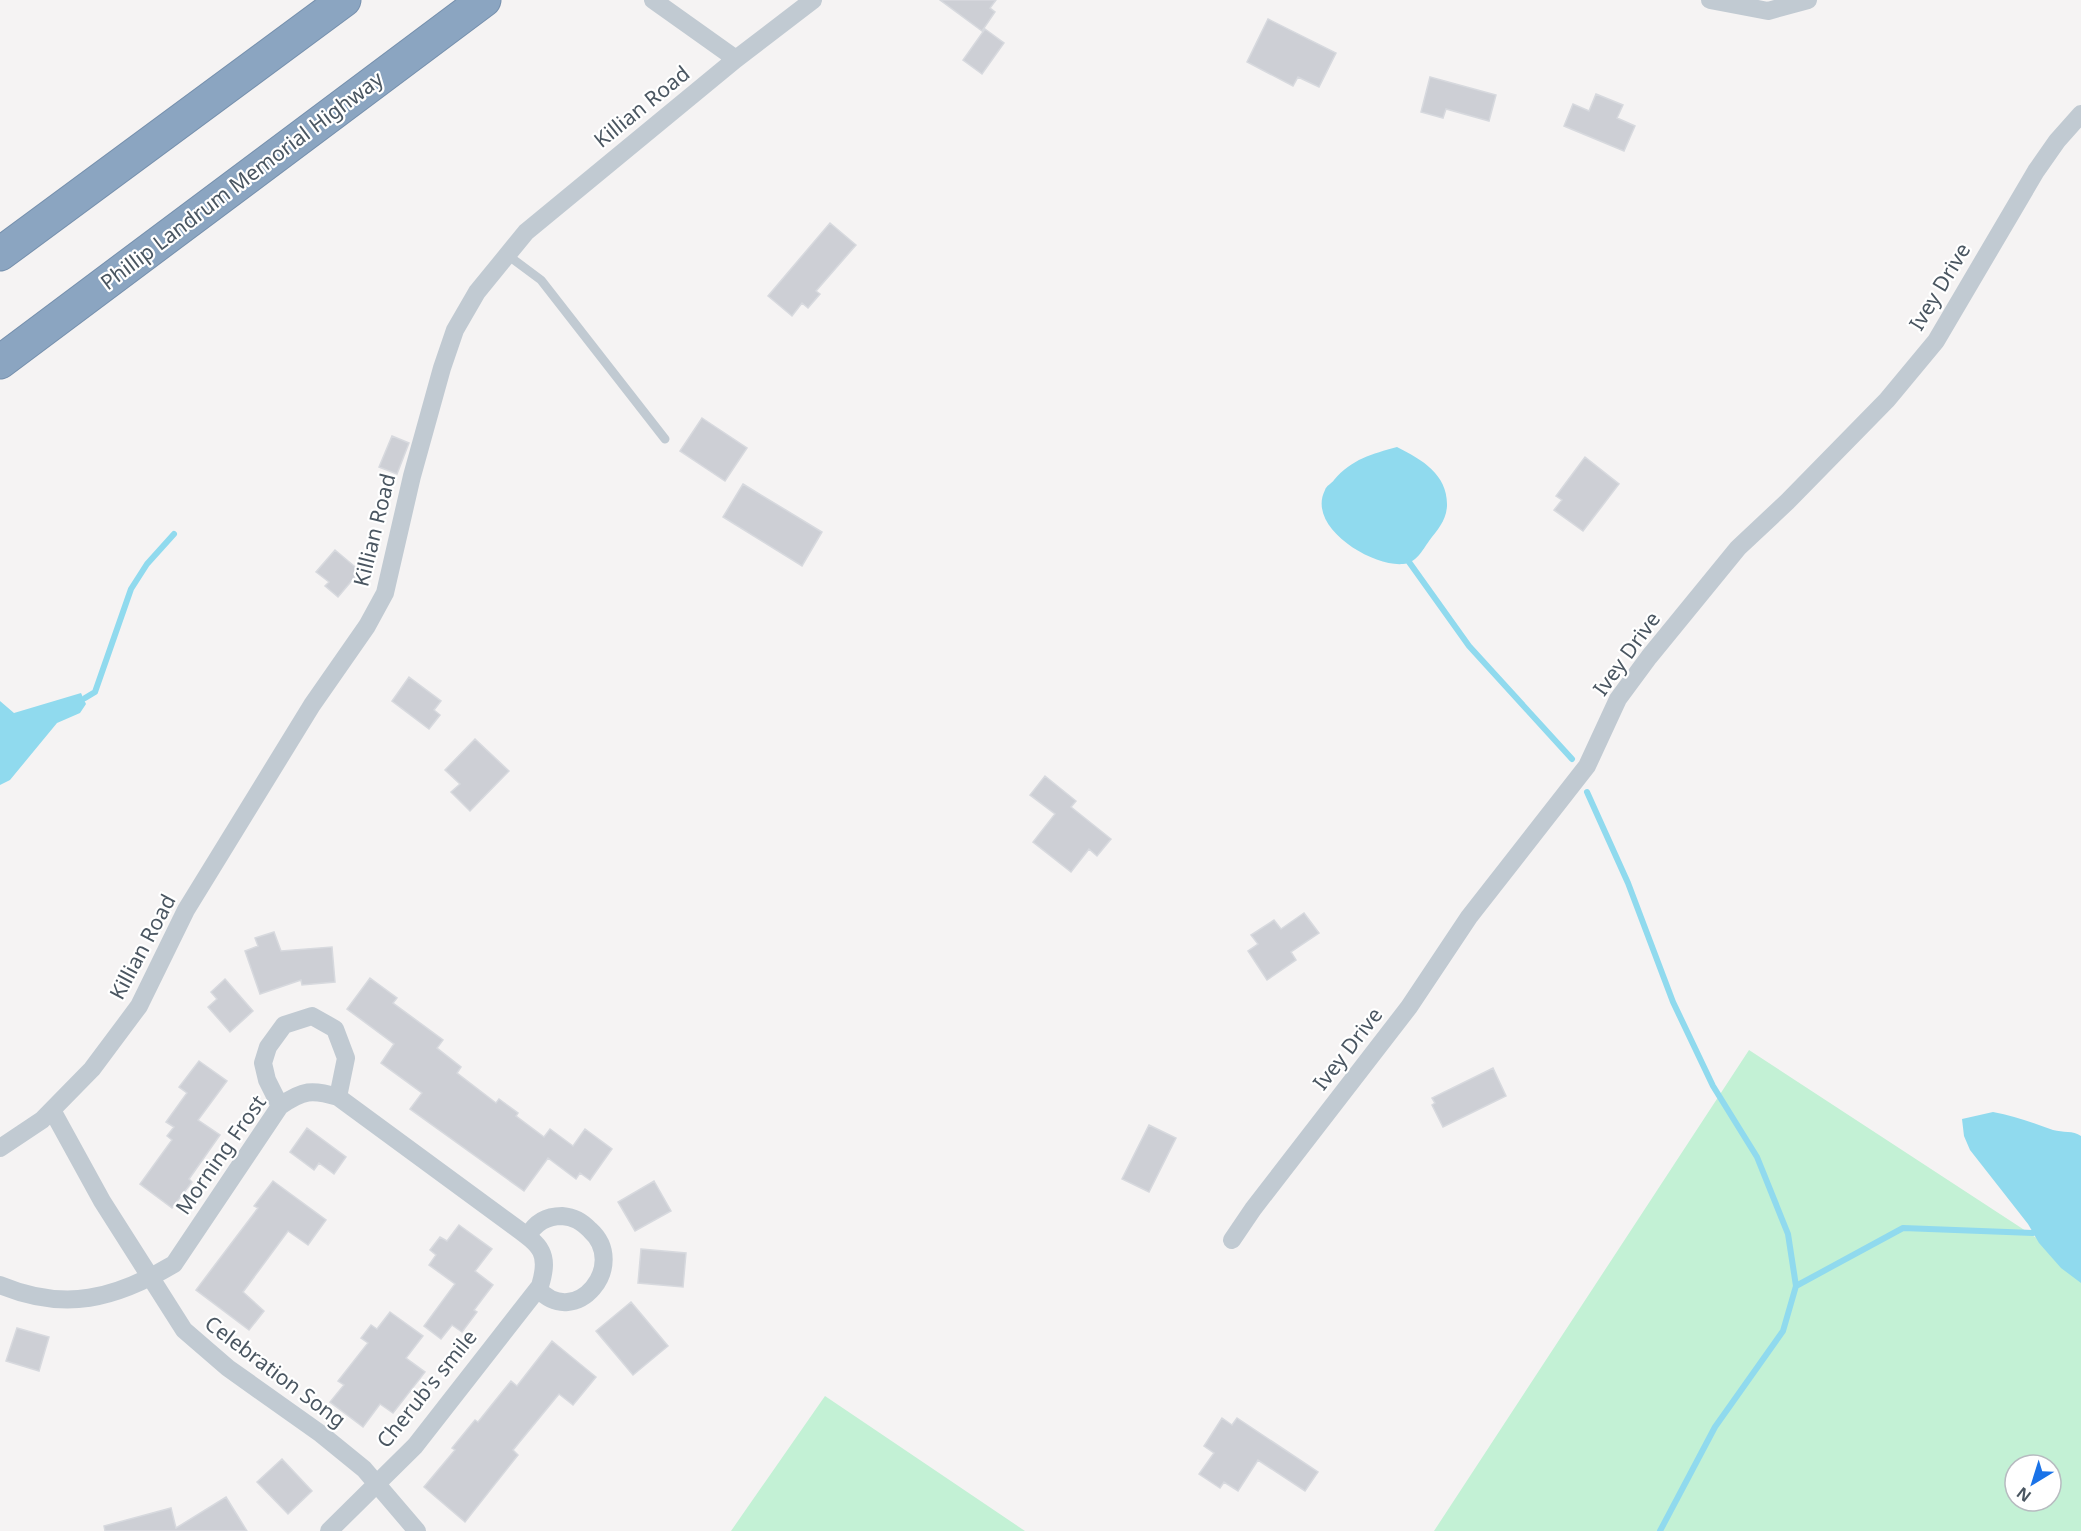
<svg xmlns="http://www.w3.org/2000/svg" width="2081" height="1531" font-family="'Noto Sans',sans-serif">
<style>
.green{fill:#c3f1d5;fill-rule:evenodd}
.water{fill:#90daee}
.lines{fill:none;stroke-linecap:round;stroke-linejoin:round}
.stream{stroke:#90daee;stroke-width:6}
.building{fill:#cdcfd5;stroke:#d7d9de;stroke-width:1.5}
.motorway-casing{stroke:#7690ad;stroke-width:35}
.service{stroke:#c1cad2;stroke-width:9}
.minor{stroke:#c1cad2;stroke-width:18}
.motorway{stroke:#8ba5c1;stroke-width:33}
.labels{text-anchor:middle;stroke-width:4.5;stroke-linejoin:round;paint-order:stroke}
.street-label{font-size:21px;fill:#4a5661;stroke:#fff}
</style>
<rect width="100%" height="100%" fill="#f5f3f3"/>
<path class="green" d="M 1749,1050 L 2081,1267 L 2081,1531 L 1434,1531 ZM 2015,1465 L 2051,1465 L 2051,1501 L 2015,1501 Z
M 825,1396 L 1025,1531 L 731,1531 Z"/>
<path class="water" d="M 1397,447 C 1423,460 1448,475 1447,506 C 1446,521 1438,529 1429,541 C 1422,551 1416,563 1403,564 C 1372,567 1306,527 1325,490 C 1326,486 1332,483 1334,480 C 1352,459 1372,454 1397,447 Z
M 81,693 L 86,704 L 80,713 L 57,723 L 10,780 L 0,785 L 0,701 L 14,713 Z
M 1993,1112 C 2015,1116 2033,1123 2053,1130 C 2063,1133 2073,1130 2081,1136 L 2081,1283 L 2061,1268 L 2039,1243 L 2028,1224 L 1970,1150 L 1964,1136 L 1962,1119 Z"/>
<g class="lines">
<path class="stream" d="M 1409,562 L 1469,646 L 1572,759
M 85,698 L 95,692 L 131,589 L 147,564 L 174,534
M 1587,792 L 1628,883 L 1673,1002 L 1713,1086 L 1757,1157 L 1788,1234 L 1796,1286 L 1783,1331 L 1715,1427 L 1660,1531
M 1796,1286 L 1903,1228 L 2033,1233"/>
</g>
<path class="building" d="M 940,0 L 996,0 L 990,8 L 995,12 L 982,31 Z
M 1268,19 L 1336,53 L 1319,87 L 1298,77 L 1293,86 L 1247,62 Z
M 985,29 L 1004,43 L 982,74 L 963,60 Z
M 1430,77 L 1496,95 L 1489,121 L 1446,109 L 1443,118 L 1421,112 Z
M 1596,94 L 1623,105 L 1617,118 L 1635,126 L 1624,151 L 1564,126 L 1573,104 L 1589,111 Z
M 830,223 L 856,245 L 816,291 L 820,294 L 808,308 L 802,303 L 792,316 L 768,296 Z
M 702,418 L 747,448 L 725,481 L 680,451 Z
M 392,436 L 409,443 L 397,474 L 379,467 Z
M 1585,457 L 1619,484 L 1583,531 L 1554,510 L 1562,500 L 1556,496 Z
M 743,484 L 822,532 L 802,566 L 723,517 Z
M 335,550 L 360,571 L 338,597 L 325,586 L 329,582 L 316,572 Z
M 409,677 L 441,701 L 434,710 L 440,715 L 429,729 L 392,701 Z
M 475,739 L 509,771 L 470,811 L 451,792 L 460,784 L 445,770 Z
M 1045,776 L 1076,801 L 1071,807 L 1111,839 L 1097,856 L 1089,849 L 1071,872 L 1033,842 L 1055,814 L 1030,795 Z
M 1304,913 L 1319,933 L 1291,952 L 1296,960 L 1267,980 L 1248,951 L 1258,944 L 1251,935 L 1274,920 L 1281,929 Z
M 274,932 L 281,951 L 332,947 L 335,982 L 302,985 L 301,980 L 260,994 L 245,951 L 258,946 L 255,938 Z
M 370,978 L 397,998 L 393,1003 L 443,1040 L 437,1048 L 461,1067 L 457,1073 L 496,1103 L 499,1099 L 518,1113 L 516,1116 L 544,1137 L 550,1129 L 573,1146 L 585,1129 L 612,1149 L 590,1180 L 580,1173 L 576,1179 L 548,1158 L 524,1191 L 410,1109 L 422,1093 L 381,1063 L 394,1044 L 347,1009 Z
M 225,979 L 253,1011 L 230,1032 L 208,1007 L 217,999 L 211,992 Z
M 199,1061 L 227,1081 L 198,1120 L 220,1135 L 189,1179 L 192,1182 L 172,1208 L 140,1184 L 172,1140 L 167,1136 L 174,1127 L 166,1122 L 187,1093 L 179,1087 Z
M 1493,1068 L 1506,1096 L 1443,1127 L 1432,1105 L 1435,1103 L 1432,1098 Z
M 1149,1125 L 1176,1138 L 1149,1192 L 1122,1179 Z
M 307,1128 L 346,1157 L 334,1174 L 319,1163 L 314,1170 L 290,1152 Z
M 273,1181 L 326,1220 L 308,1245 L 288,1231 L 243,1292 L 264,1311 L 249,1330 L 196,1290 L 258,1208 L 254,1206 Z
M 654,1181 L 671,1211 L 635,1231 L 618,1202 Z
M 459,1225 L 492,1249 L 475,1271 L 493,1285 L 474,1310 L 477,1312 L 462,1332 L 452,1325 L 441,1339 L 424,1326 L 455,1284 L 429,1265 L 436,1255 L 430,1250 L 440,1237 L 447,1241 Z
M 641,1249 L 686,1253 L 683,1287 L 638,1283 Z
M 631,1302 L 668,1346 L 633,1375 L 596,1331 Z
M 390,1312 L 423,1336 L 406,1358 L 425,1372 L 393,1413 L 380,1404 L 363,1427 L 330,1402 L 344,1385 L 338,1381 L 368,1343 L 361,1338 L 371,1325 L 377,1329 Z
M 17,1328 L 49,1337 L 39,1371 L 6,1361 Z
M 552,1341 L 596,1377 L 573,1405 L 559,1394 L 513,1450 L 518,1455 L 465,1522 L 424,1487 L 455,1450 L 452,1448 L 475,1420 L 478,1422 L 511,1381 L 517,1386 Z
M 1222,1418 L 1232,1425 L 1237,1418 L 1318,1472 L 1305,1491 L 1258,1460 L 1238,1491 L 1224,1482 L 1220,1488 L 1199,1474 L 1214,1453 L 1204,1446 Z
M 282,1459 L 312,1491 L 288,1514 L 257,1482 Z
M 226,1497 L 247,1531 L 105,1531 L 104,1526 L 171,1508 L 176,1528 Z"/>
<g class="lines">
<defs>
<path id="motorway" d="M 0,254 L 344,0
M 0,362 L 484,0"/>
</defs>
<use href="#motorway" class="motorway-casing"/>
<path class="service" d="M 506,254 L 541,280 L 665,439"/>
<path class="minor" d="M 653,0 L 736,59
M 1710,0 L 1768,11 L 1808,0
M 280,1106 L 267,1080 L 263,1063 L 268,1047 L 284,1025 L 312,1016 L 335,1029 L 346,1058 L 338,1097
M 52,1110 L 102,1201 L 184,1330 L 228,1368 L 321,1434 L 364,1469 L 417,1531
M 0,1148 L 42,1120 L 92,1069 L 139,1006 L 186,910 L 312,705 L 367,626 L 385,593 L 412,476 L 442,368 L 455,330 L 477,292 L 526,232 L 736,59 L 813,0
M 528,1236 C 535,1223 546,1216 562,1216 C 574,1217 581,1221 590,1230 C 629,1265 576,1330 538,1289
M 1232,1240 L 1253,1209 L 1409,1007 L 1469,917 L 1587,766 L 1618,699 L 1649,657 L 1738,548 L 1787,502 L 1887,400 L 1936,341 L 2036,171 L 2057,141 L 2081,114
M 0,1285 C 65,1312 115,1299 174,1264 L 280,1106 C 303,1090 312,1089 338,1097 L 515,1227 C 541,1246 550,1253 540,1286 L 415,1446 L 329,1531"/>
<use href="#motorway" class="motorway"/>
</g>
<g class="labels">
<g class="street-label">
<text transform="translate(642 107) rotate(-39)" y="7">Killian Road</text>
<text transform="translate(242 181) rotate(-37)" y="7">Phillip Landrum Memorial Highway</text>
<text transform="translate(1940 287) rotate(-59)" y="7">Ivey Drive</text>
<text transform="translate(375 530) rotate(-76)" y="7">Killian Road</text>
<text transform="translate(1627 654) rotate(-54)" y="7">Ivey Drive</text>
<text transform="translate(143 947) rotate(-62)" y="7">Killian Road</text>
<text transform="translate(1348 1049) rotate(-52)" y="7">Ivey Drive</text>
<text transform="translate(221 1155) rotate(-55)" y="7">Morning Frost</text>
<text transform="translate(275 1372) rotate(37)" y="7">Celebration Song</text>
<text transform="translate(427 1389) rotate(-51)" y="7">Cherub's smile</text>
</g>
</g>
<g transform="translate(2033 1483) rotate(218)"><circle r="28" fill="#ffffff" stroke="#b7bbc0" stroke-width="1.5"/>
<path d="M0-4.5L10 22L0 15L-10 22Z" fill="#1a73e8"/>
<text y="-9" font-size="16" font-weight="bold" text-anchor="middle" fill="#4a5661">N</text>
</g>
</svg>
